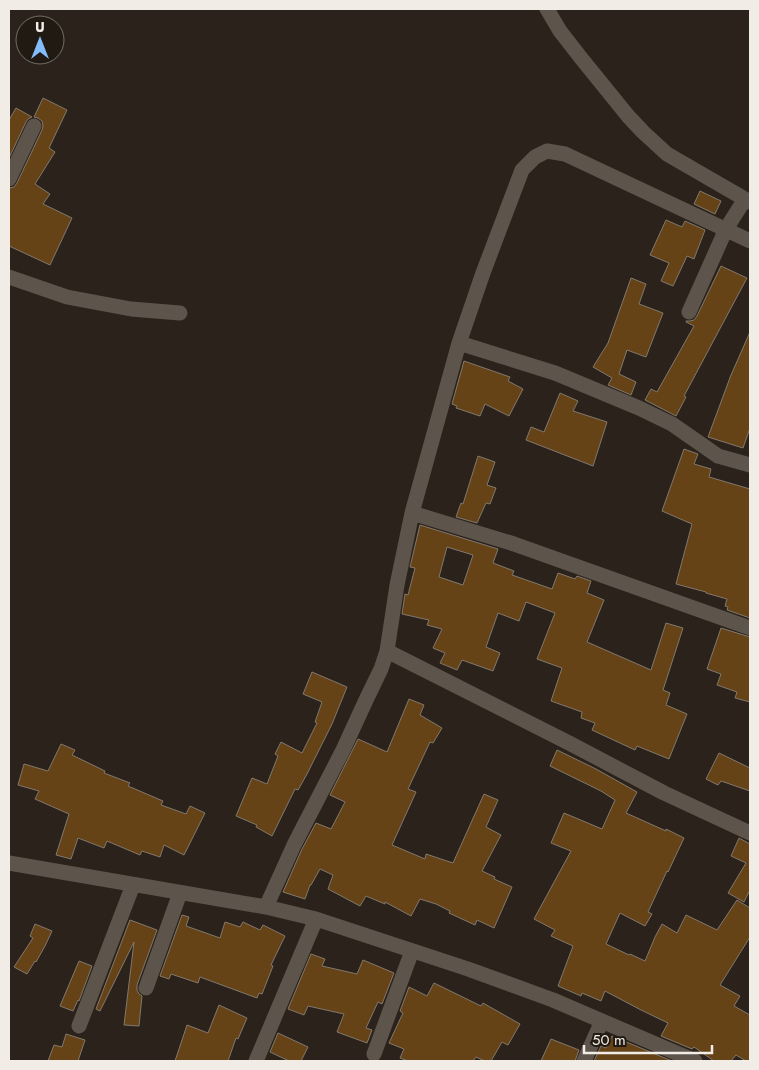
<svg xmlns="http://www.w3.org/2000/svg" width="759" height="1070" font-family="Jost,sans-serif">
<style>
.building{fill:#654317;stroke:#82786e;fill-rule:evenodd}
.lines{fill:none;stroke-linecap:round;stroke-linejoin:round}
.minor{stroke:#5d554b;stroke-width:15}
</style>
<rect width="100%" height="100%" fill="#2b231b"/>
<path class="building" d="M 43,98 L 67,110 L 49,148 L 55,152 L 35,184 L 50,194 L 43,204 L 72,218 L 50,265 L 9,246 L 9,188 L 14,187 L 17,183 L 42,130 L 43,126 L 42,121 L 38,118 L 34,117 Z
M 16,108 L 32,117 L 28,119 L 26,122 L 9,158 L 9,120 Z
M 700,191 L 721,201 L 715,214 L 694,204 Z
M 666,220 L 682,227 L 685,221 L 705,230 L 694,259 L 687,256 L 673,286 L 661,281 L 669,263 L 650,255 Z
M 721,266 L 747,278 L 684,396 L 686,397 L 676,416 L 645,400 L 651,389 L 657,392 L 694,326 L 686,322 L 686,321 L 690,321 L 694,320 L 697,316 Z
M 631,278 L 646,284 L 639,304 L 663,313 L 646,357 L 627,350 L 619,374 L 636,382 L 631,395 L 608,385 L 612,378 L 593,367 L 608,343 Z
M 750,332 L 750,428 L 743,448 L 708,437 L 731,375 Z
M 464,361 L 510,377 L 508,381 L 523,389 L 509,416 L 485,404 L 480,416 L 456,408 L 457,406 L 452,404 Z
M 560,393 L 578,401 L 573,411 L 607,422 L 593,466 L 526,440 L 531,427 L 544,432 Z
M 684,449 L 698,454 L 694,464 L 711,469 L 709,477 L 750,489 L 750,618 L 727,610 L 728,607 L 725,606 L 727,599 L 706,593 L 706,592 L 676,584 L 692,524 L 662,511 Z
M 478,456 L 495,462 L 487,485 L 496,488 L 490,504 L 486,503 L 477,523 L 456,517 L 461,503 L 463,504 Z
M 420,525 L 498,549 L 493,563 L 514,571 L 512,575 L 552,589 L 558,573 L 575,579 L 577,576 L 591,581 L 587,593 L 604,600 L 587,642 L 651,670 L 666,623 L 683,628 L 663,690 L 670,693 L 666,705 L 687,714 L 669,759 L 637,746 L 635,750 L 592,730 L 595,723 L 581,718 L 582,712 L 551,701 L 562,668 L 537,659 L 555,613 L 526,602 L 519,621 L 498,613 L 486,647 L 500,653 L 493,671 L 462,660 L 457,670 L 440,663 L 445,653 L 433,648 L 442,629 L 427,625 L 429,620 L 402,614 L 405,594 L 408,595 L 415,568 L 410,567 ZM 447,547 L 473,555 L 463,585 L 439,577 Z
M 721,628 L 750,637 L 750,702 L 735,698 L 737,692 L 717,685 L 721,674 L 707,669 Z
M 312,672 L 347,687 L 332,724 L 307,774 L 298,790 L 295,789 L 272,836 L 256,827 L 257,825 L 236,816 L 252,778 L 267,784 L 278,756 L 275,754 L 281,742 L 302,753 L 317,723 L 315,722 L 322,702 L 303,694 Z
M 409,699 L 424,705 L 420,715 L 442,728 L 433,743 L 430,742 L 408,789 L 416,792 L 392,845 L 425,859 L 426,854 L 453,863 L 484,794 L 498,800 L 486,827 L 501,835 L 482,871 L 495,877 L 494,879 L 512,887 L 494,928 L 477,920 L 475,925 L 449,913 L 450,911 L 436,904 L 420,899 L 411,916 L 385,902 L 385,904 L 366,896 L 360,906 L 328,889 L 333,875 L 320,869 L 311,885 L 310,885 L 305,899 L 283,892 L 302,849 L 316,823 L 331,829 L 345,802 L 330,795 L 358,739 L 387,752 Z
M 61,744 L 75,750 L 72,755 L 105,771 L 104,773 L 130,783 L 128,786 L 163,801 L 161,805 L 186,814 L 190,806 L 205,813 L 184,855 L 164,845 L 160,857 L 142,851 L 140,855 L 107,841 L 104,848 L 78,838 L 71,859 L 56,855 L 69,814 L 35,799 L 39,791 L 18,785 L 24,764 L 48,771 Z
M 557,750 L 596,769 L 637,792 L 626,813 L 666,831 L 666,829 L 684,838 L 668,872 L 667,871 L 648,912 L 652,914 L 645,926 L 620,913 L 606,944 L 629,955 L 630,954 L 645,961 L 655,937 L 662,924 L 677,933 L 686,915 L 717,930 L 737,900 L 750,908 L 750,937 L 720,985 L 740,996 L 734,1006 L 750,1015 L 750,1061 L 746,1061 L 736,1055 L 731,1061 L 714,1061 L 694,1047 L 692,1049 L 661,1036 L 668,1023 L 641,1010 L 605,991 L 601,1001 L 582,993 L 581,996 L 558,986 L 573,946 L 551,936 L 555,930 L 534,919 L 571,851 L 551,843 L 564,813 L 602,829 L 615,800 L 601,791 L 550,766 Z
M 719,753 L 750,768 L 750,791 L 721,781 L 718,785 L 706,779 Z
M 739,838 L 750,844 L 750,890 L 744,902 L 728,893 L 746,863 L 731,856 Z
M 182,915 L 189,917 L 186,926 L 220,938 L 225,922 L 240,927 L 243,922 L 260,930 L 263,925 L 285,936 L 271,965 L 273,966 L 262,994 L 259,993 L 257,998 L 200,977 L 198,983 L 171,974 L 169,979 L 160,976 Z
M 130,920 L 157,930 L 137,985 L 137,990 L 139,994 L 142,996 L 139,1026 L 124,1025 L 134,942 L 100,1011 L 96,1009 Z
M 35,924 L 52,931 L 45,946 L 36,962 L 35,961 L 27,974 L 14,967 L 33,938 L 30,936 Z
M 311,954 L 325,959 L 322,966 L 357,974 L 363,960 L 394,973 L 382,1004 L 378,1002 L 366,1028 L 372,1030 L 367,1043 L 337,1032 L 344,1014 L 308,1006 L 304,1015 L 288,1009 Z
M 79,961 L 92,966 L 79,1001 L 78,1000 L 73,1011 L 60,1006 Z
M 434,983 L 481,1006 L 483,1003 L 520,1024 L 508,1045 L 502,1042 L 491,1061 L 485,1061 L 476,1057 L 473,1061 L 408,1061 L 400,1058 L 404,1049 L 389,1043 L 403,1013 L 400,1011 L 409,987 L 427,996 Z
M 219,1005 L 247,1018 L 238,1039 L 236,1038 L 228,1061 L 175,1061 L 187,1025 L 208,1033 Z
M 278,1033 L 308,1047 L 301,1061 L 289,1061 L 270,1052 Z
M 66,1034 L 85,1040 L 78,1061 L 48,1061 L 54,1045 L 62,1047 Z
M 612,1036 L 672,1061 L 594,1061 L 601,1046 L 606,1048 Z
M 551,1039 L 579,1050 L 575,1061 L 541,1061 Z"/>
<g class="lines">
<path class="minor" d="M 547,9 L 560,31 L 581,58 L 628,116 L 643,132 L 667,154 L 750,202
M 9,179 L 34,126
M 9,277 L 67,297 L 131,309 L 180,313
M 689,312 L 726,229 L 745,199
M 459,343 L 555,373 L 639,408 L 672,424 L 718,456 L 750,465
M 412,513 L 514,544 L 750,628
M 387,651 L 571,744 L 664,793 L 750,833
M 9,863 L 266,907 L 316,919 L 468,969 L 553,1000 L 695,1061
M 266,907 L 294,845 L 343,750 L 366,700 L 381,669 L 387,651 L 397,585 L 412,513 L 459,343 L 483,273 L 522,170 L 535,157 L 547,151 L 565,154 L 750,241
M 146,988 L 180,893
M 79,1026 L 133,885
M 374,1054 L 412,951
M 256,1061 L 316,919
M 584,1061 L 602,1021"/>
</g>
<rect width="759" height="1070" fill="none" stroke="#f1ece6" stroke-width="20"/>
<g transform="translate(40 40)"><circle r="24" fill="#211a12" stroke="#746e67"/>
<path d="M0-4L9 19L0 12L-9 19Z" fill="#83bcfb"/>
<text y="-8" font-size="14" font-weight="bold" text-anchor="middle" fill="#f1ece6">U</text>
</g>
<path d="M584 1045v8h128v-8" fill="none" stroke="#f1ece6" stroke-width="2.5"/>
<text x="592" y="1045" font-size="15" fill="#f1ece6" stroke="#211a12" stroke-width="4" paint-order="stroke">50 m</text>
</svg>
